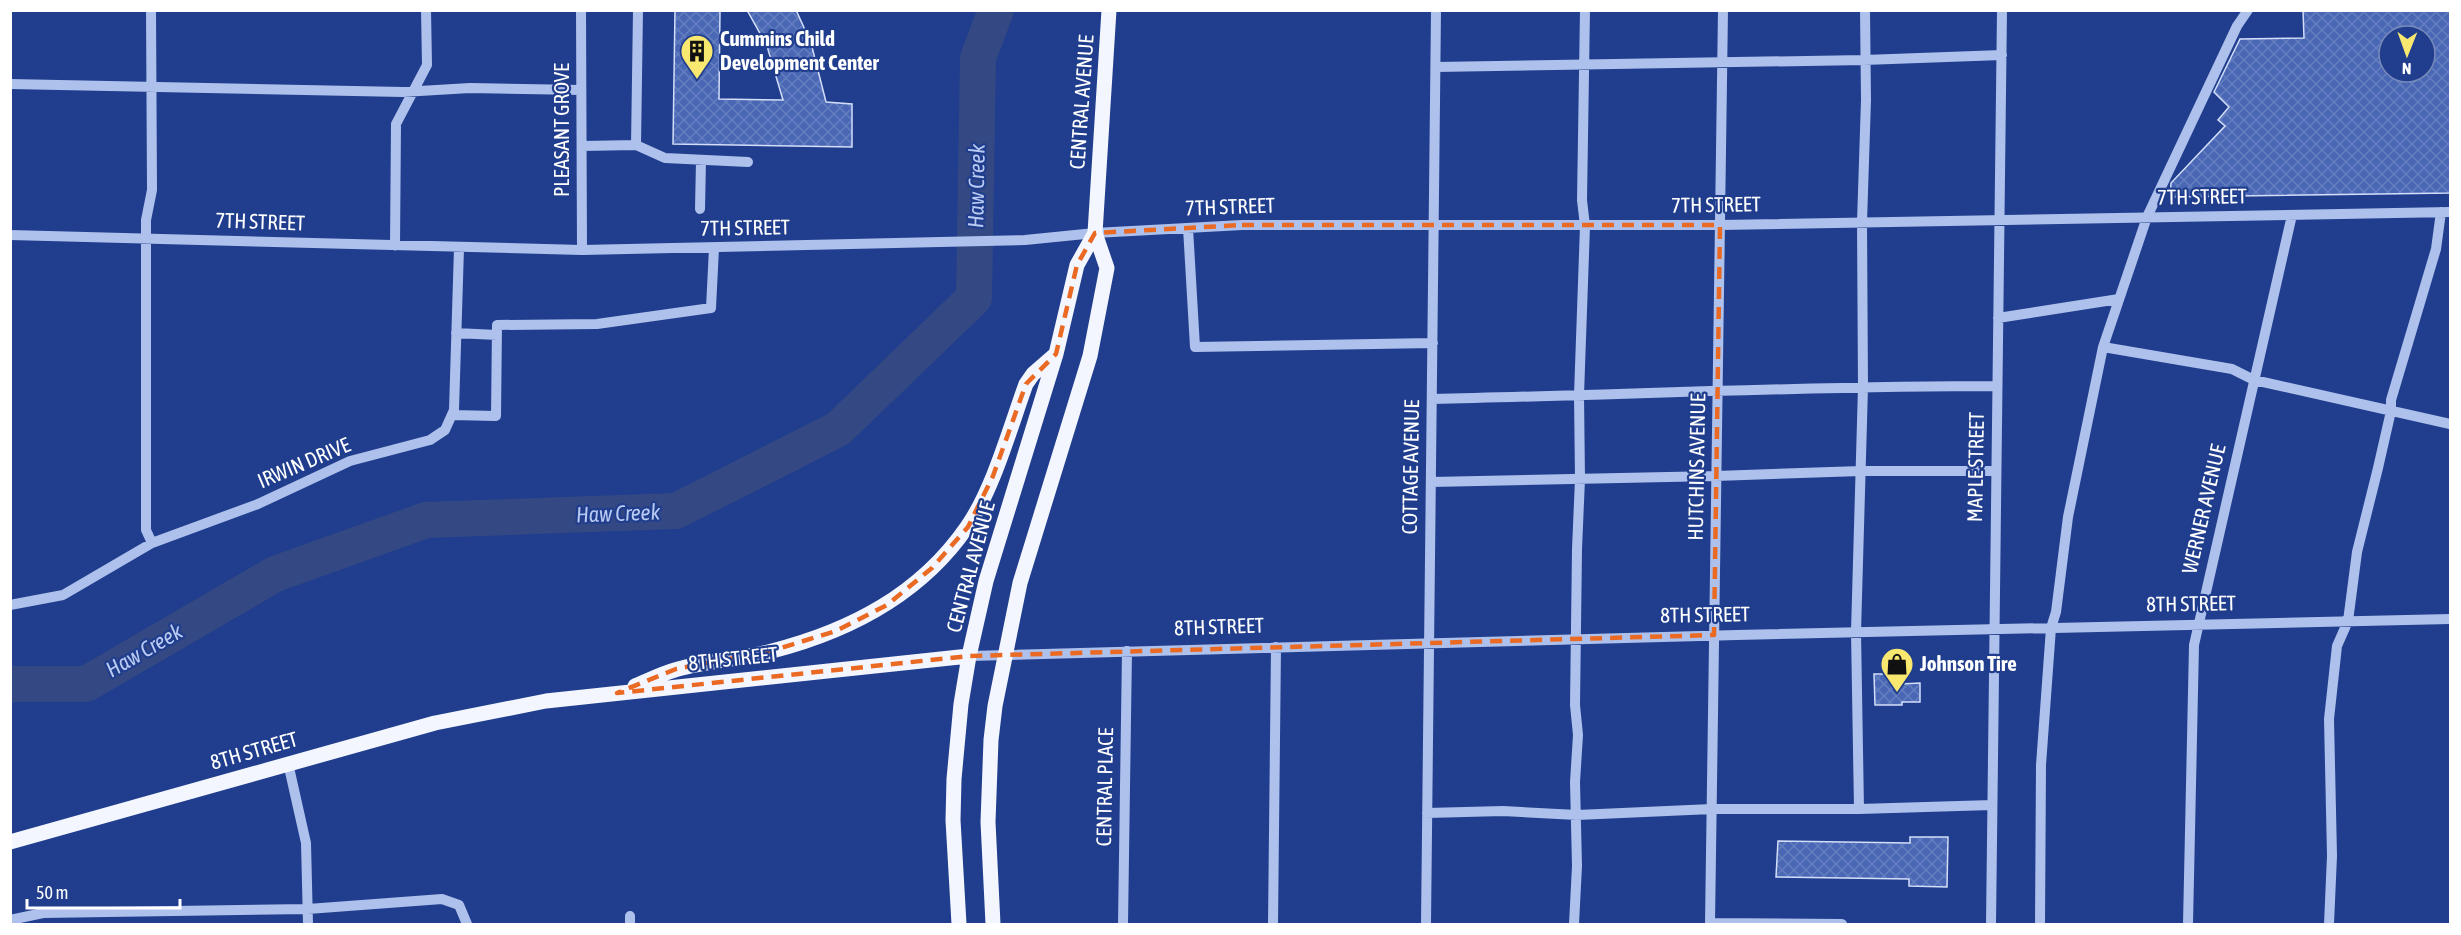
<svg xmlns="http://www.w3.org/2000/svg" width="2461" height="935" font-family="'Asap Condensed',sans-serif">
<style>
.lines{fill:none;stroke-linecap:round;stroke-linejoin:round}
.river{stroke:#344984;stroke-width:36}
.building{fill:url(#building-cross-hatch);stroke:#d3def9;stroke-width:1.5;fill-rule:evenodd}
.minor{stroke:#aec0ec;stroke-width:10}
.major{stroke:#f3f6ff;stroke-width:15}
.marked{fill:none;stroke:#ea6a24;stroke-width:4.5;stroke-dasharray:12 8;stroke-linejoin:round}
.labels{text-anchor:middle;stroke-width:4.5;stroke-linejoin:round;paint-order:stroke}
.poi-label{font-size:21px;font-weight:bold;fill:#fff;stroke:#203e8d;text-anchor:start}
.street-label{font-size:21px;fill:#fff;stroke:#203e8d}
.water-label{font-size:22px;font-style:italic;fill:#bacbf3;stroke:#203e8d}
</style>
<defs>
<pattern id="building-cross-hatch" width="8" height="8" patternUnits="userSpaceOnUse" patternTransform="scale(1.5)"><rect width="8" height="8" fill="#4967b4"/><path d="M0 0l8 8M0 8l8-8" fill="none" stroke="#647ebf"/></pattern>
</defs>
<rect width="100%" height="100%" fill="#203e8d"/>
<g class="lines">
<path class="river" d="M 10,684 L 86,684 L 275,574 L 426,520 L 676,511 L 838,429 L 974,298 L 978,58 L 996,10"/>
</g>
<path class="building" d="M 675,10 L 720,10 L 719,99 L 783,100 L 767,46 L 747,10 L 796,10 L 811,43 L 826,102 L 852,104 L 852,147 L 673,144 Z
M 2303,10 L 2451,10 L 2451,193 L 2170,197 L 2171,183 L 2225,126 L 2218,120 L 2229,107 L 2214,92 L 2240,39 L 2304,38 ZM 2389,36 L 2425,36 L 2425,72 L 2389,72 Z
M 1874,674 L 1900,674 L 1900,684 L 1920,683 L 1920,702 L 1902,702 L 1902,705 L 1875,705 Z
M 1910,837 L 1948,837 L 1947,887 L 1909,886 L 1909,879 L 1776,877 L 1778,841 L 1910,843 Z"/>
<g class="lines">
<path class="minor" d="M 151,10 L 152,190 L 146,220 L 146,530 L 152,543
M 581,10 L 582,250
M 1436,67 L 1864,60 L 2002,55
M 10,84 L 403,92 L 470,88 L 581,90
M 636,145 L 638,10
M 582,146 L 636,145 L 665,158 L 748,162
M 700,209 L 701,161
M 1188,228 L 1195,347 L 1433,343
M 10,235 L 582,250 L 1025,240 L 1095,233 L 1242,225 L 1720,225 L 2450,212
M 395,246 L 396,124 L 427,65 L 426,10
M 1998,318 L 2119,299
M 456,333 L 497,335
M 2103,347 L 2232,369 L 2254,380 L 2450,424
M 1432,399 C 1620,395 1808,386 1997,386
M 452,415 L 496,416 L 497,325 L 597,324 L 711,308 L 714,248
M 1431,482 L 1716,476 L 1861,471 L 1996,471
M 10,605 L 63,595 L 152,543 L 258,504 L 350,461 L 430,440 L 445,430 L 454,410 L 459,248
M 969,656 L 1737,635 L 2450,619
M 288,763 L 306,843 L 308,924
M 1859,809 L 1856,632 L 1863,387 L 1862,222 L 1866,100 L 1865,10
M 1427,813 L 1503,811 L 1577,815 L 1712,809 L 1859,809 L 1992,805
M 630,916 L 630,924
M 10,920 L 43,913 L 308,909 L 442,899 L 459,905 L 467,924
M 1710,923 L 1842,924
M 1123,924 L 1127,651
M 1273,924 L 1276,647
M 1426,924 L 1436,10
M 1574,924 L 1577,866 L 1575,782 L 1578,735 L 1575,705 L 1577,549 L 1580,479 L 1579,395 L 1585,226 L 1582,200 L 1585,10
M 1710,924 L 1723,10
M 1991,924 L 2002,10
M 2040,924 L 2041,765 L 2051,628 L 2056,612 L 2068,517 L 2103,347 L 2147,217 L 2237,26 L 2248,10
M 2188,924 L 2194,645 L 2292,215
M 2329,924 L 2332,856 L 2329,719 L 2337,646 L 2348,621 L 2357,552 L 2378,468 L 2391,411 L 2391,400 L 2436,249 L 2441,212"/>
<path class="major" d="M 635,686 C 649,680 663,673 678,669 C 708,661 741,659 772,651 C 850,631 920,595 967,527 C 993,490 1010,428 1026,384 L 1033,374 L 1056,354
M 10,842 L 435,723 L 546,701 L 969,656
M 959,924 L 953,820 L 954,779 L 961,704 L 969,656 L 986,581 L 1056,354 L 1077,265 L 1095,233
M 993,924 L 988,822 L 991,740 L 995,706 L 1020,583 L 1090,356 L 1107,268 L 1095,233 L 1109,10"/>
</g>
<path class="marked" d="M 1242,225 L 1720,225 L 1714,635 L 969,656 L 617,693 L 676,669 L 771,651 L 836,631 L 887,605 L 932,568 L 968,527 L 993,476 L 1026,384 L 1056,354 L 1077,265 L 1095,233 Z"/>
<defs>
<symbol id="building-pin" viewBox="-11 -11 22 30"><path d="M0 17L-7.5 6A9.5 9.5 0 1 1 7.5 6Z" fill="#f9e86f" stroke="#203e8d"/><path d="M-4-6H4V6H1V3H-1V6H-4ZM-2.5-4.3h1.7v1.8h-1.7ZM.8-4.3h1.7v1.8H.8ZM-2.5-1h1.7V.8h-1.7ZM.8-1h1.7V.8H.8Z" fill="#111"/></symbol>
<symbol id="shop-pin" viewBox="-11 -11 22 30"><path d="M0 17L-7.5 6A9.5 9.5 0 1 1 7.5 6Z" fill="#f9e86f" stroke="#203e8d"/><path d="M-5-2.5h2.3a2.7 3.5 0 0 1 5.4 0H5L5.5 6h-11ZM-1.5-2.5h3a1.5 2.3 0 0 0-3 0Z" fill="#111"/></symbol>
</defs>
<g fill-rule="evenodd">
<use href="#building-pin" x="678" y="32" width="38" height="52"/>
<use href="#shop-pin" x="1878" y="645" width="38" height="52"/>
</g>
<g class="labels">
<g class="poi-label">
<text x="720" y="46">Cummins Child<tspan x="720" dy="24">Development Center</tspan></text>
<text x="1920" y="671">Johnson Tire</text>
</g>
<g class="street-label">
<text transform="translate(1082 102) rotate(-86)" y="7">CENTRAL AVENUE</text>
<text transform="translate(562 130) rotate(-90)" y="7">PLEASANT GROVE</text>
<text transform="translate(2202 197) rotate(-1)" y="7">7TH STREET</text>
<text transform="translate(1716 205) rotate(-1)" y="7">7TH STREET</text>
<text transform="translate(1230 207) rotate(-2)" y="7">7TH STREET</text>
<text transform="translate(260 222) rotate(2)" y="7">7TH STREET</text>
<text transform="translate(745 228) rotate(-1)" y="7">7TH STREET</text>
<text transform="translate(304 463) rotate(-23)" y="7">IRWIN DRIVE</text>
<text transform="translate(1411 467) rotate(-89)" y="7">COTTAGE AVENUE</text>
<text transform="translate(1697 467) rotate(-89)" y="7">HUTCHINS AVENUE</text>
<text transform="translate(1976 467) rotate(-89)" y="7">MAPLE STREET</text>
<text transform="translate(2204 509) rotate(-77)" y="7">WERNER AVENUE</text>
<text transform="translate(971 567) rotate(-75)" y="7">CENTRAL AVENUE</text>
<text transform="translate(2191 604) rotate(-1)" y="7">8TH STREET</text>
<text transform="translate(1705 615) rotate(-1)" y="7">8TH STREET</text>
<text transform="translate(1219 627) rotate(-2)" y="7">8TH STREET</text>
<text transform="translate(733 659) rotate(-6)" y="7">8TH STREET</text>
<text transform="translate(254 751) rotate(-16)" y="7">8TH STREET</text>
<text transform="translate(1105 787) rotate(-89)" y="7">CENTRAL PLACE</text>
</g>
<g class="water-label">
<text transform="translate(976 186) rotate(-89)" y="8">Haw Creek</text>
<text transform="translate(618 513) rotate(-2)" y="8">Haw Creek</text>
<text transform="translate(144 650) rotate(-30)" y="8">Haw Creek</text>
</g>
</g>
<rect width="2461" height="935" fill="none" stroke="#ffffff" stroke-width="24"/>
<g transform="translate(2407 54) rotate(181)"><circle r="28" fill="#203e8d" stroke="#798bbb" stroke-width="1.5"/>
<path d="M0-4.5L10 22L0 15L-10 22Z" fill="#f9e86f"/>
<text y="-9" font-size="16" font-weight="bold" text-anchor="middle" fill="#ffffff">N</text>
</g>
<path d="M27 899v9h153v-9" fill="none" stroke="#ffffff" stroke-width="3"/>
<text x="36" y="899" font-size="18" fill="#ffffff" stroke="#203e8d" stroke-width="4.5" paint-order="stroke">50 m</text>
</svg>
